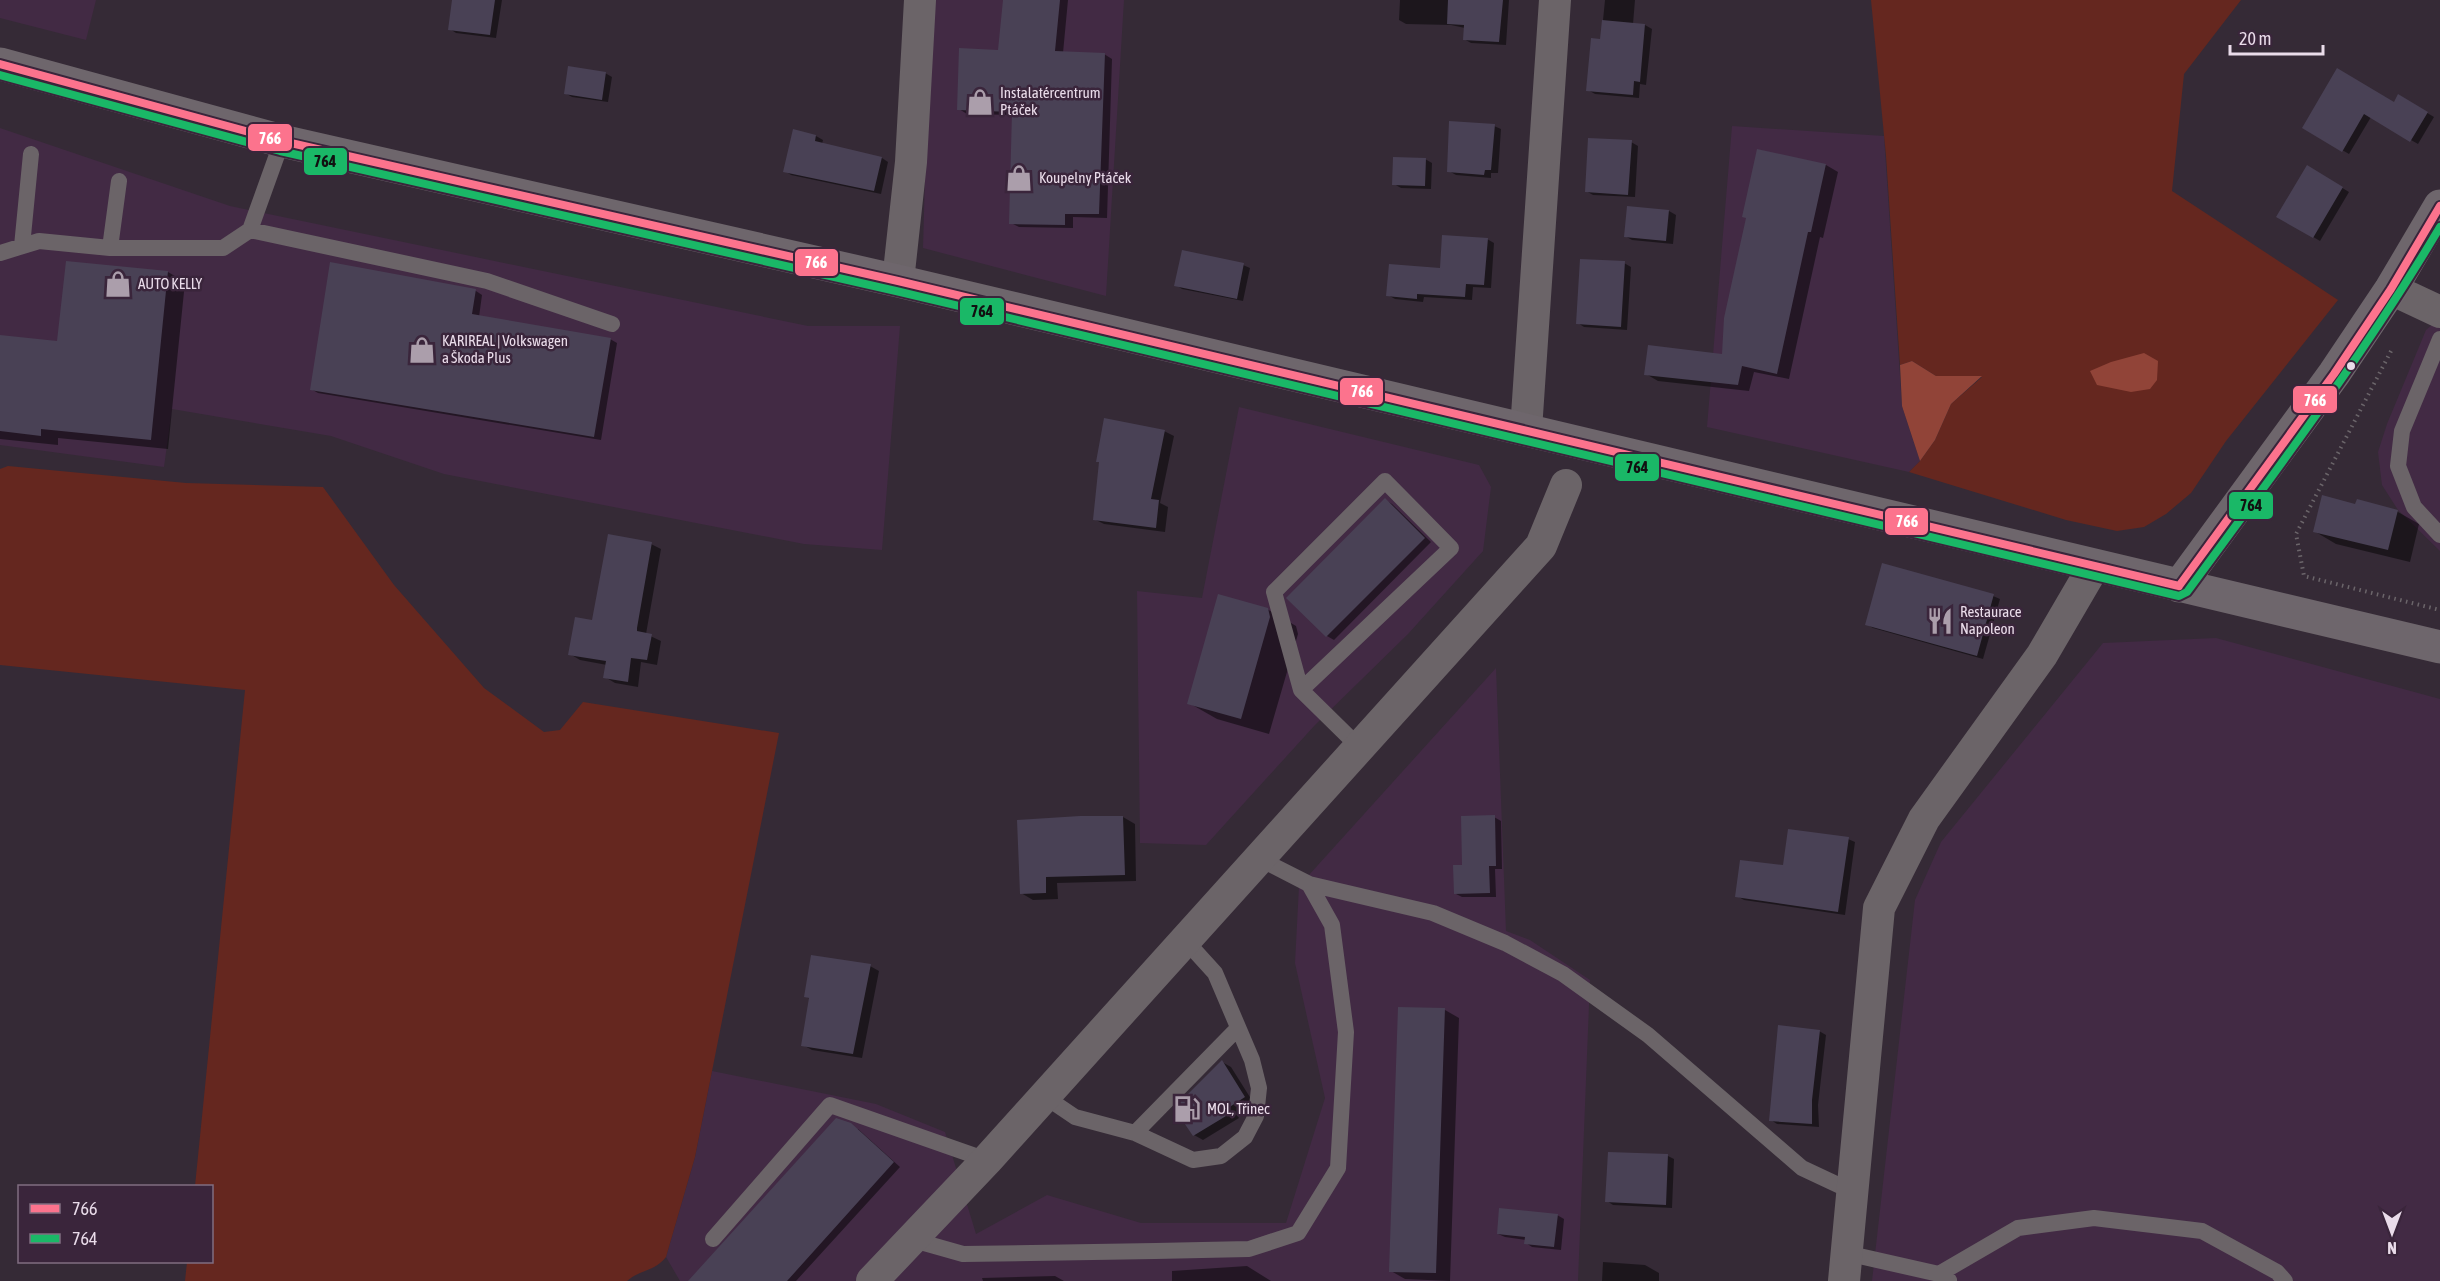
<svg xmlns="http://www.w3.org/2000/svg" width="2440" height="1281" font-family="'Asap Condensed',sans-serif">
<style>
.built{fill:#422a44}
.green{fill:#65271f}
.forest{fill:#914438}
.shadow{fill:#0007}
.building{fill:#494155}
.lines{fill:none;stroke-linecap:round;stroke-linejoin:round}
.path{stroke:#6b656a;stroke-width:4;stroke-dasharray:1.5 4.5;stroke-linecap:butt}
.lane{stroke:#6b6468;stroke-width:16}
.street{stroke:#6b6468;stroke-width:32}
.secondary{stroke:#6e666c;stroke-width:33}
.bus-1-casing{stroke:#3a253b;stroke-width:12}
.bus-2-casing{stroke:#3a253b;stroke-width:12}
.bus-1{stroke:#fc738d;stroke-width:8}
.bus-2{stroke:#1ab867;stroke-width:8}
.bus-dot{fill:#eadcea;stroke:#3a253b;stroke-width:2}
.labels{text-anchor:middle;stroke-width:5;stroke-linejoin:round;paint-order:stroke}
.poi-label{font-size:15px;fill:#eadcea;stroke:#3a253b;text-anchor:start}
.line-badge{stroke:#3a253b;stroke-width:2}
.badge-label{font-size:16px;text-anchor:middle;font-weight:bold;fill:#fff}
.pale-badge-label{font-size:16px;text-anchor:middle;font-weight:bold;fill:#111}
</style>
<rect width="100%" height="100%" fill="#352a36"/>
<path class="built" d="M 0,0 L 96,0 L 86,40 L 0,18 Z
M 930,0 L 1124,0 L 1106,296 L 923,248 Z
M 1732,126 L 1884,136 L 1902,406 L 1920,461 L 1909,472 L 1707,427 Z
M 0,128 L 230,206 L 808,326 L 900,326 L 882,550 L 804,544 L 444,474 L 331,436 L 172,409 L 164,467 L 0,445 Z
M 2440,318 L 2440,551 L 2398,510 L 2382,485 L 2378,452 L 2387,424 L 2426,330 Z
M 1239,407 L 1479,465 L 1491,487 L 1483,551 L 1408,634 L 1315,725 L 1206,845 L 1140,843 L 1137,591 L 1202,598 Z
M 2216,638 L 2440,699 L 2440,1281 L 1872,1281 L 1915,900 L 1941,842 L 2103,643 Z
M 1496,668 L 1506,931 L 1530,940 L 1590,980 L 1578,1281 L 680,1281 L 666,1257 L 695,1157 L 712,1071 L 876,1104 L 945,1132 L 976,1234 L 1047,1195 L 1141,1223 L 1286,1223 L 1325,1098 L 1295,963 L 1299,886 Z"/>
<path class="green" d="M 1871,0 L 2241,0 L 2184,74 L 2172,191 L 2338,300 L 2226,441 L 2191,493 L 2166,514 L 2144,527 L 2117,531 L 2066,520 L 1909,472 L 1920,461 L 1935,440 L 1951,404 L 1982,377 L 1936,376 L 1912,361 L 1900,365 L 1886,156 Z
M 8,466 L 186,483 L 323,487 L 394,585 L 484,688 L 544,732 L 560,730 L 583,702 L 779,733 L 695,1157 L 666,1257 C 654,1272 641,1269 627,1281 L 185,1281 L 187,1262 L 212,1262 L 212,1186 L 195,1186 L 245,690 L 0,665 L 0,469 Z"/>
<path class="forest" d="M 2144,353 L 2158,361 L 2157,380 L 2150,389 L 2131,392 L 2097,385 L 2090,371 L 2111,362 Z
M 1912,361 L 1936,376 L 1982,376 L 1951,404 L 1935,440 L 1920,461 L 1902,406 L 1900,365 Z"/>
<path class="shadow" d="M 454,0 L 502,0 L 496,38 L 456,33 L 450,29 Z
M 1004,0 L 1068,0 L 1063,53 L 1104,54 L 1112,59 L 1107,218 L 1073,217 L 1073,228 L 1019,227 L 1011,223 L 1014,115 L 967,114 L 959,109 L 999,51 Z
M 1400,0 L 1509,0 L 1506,45 L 1471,43 L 1464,39 L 1465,28 L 1451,25 L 1406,24 L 1399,20 Z
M 1605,0 L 1635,0 L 1633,24 L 1645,25 L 1652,29 L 1646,85 L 1640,84 L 1639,98 L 1595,94 L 1588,90 L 1601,40 Z
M 605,73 L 612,77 L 608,102 L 572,97 L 565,93 Z
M 2399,96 L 2434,117 L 2418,144 L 2371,117 L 2349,154 L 2304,128 L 2394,104 Z
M 1494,126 L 1501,129 L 1498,173 L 1491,173 L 1491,178 L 1456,175 L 1449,171 Z
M 794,131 L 816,136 L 823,140 L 822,144 L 882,158 L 888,162 L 881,194 L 791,175 L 785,171 Z
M 1631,142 L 1638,146 L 1635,197 L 1593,195 L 1586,191 Z
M 1759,150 L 1826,165 L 1838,172 L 1823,238 L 1820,237 L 1789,379 L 1754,372 L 1749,391 L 1658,381 L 1646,374 L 1723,356 Z
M 1425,159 L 1432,163 L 1431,189 L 1401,188 L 1394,184 Z
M 2308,167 L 2349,192 L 2320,241 L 2278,216 Z
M 1628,207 L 1669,211 L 1676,215 L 1673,244 L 1632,240 L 1625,236 Z
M 1487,239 L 1494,243 L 1491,288 L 1473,287 L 1472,300 L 1424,297 L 1423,302 L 1395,299 L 1388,295 L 1441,269 Z
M 1624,263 L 1631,267 L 1627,330 L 1584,327 L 1578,323 Z
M 331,264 L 476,291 L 482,295 L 479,317 L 610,339 L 617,343 L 601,440 L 318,393 L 311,389 Z
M 1243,265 L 1250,268 L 1243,301 L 1182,289 L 1176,285 Z
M 168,272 L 185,282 L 168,449 L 58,438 L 58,445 L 0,439 L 0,336 L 59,342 Z
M 1164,431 L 1174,436 L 1160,503 L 1168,507 L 1165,532 L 1104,524 L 1094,519 Z
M 1385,500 L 1392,504 L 1431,542 L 1334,640 L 1327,636 L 1289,598 Z
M 2358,501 L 2398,512 L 2419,524 L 2410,562 L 2336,544 L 2314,531 L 2356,505 Z
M 651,544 L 661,549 L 646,634 L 661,641 L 657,665 L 641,662 L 638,687 L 615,683 L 605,677 L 607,665 L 580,660 L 570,654 Z
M 1993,596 L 2000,599 L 1983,659 L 1873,628 L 1866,624 Z
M 1267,609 L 1296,626 L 1298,634 L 1269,734 L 1217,719 L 1189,703 Z
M 1123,817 L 1135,824 L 1136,881 L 1057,883 L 1058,899 L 1033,900 L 1021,893 Z
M 1494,817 L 1501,821 L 1502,869 L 1495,869 L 1496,897 L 1462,897 L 1456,894 L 1464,867 Z
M 1848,839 L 1855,842 L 1845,915 L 1744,900 L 1737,896 Z
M 870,966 L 879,971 L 862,1058 L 812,1050 L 803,1045 L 810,999 L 805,996 Z
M 1400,1008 L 1445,1010 L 1459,1018 L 1450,1281 L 1405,1279 L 1391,1271 Z
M 1819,1031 L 1826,1035 L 1818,1105 L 1819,1127 L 1777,1124 L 1771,1120 Z
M 1222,1062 L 1231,1067 L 1253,1102 L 1236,1114 L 1239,1118 L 1203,1140 L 1194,1135 Z
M 858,1129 L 900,1167 L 796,1281 L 690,1281 Z
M 1668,1156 L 1674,1159 L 1672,1208 L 1613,1205 L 1607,1201 Z
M 1557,1215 L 1564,1219 L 1561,1250 L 1532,1247 L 1526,1243 L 1526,1240 L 1505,1237 L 1498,1234 Z
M 1603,1262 L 1645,1265 L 1659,1273 L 1659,1281 L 1602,1281 Z
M 1247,1266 L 1271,1281 L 1172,1281 L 1172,1271 Z
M 1055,1276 L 1064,1281 L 983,1281 L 982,1278 Z"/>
<path class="building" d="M 452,0 L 495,0 L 490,35 L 448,30 Z
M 1003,0 L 1060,0 L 1055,51 L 1105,53 L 1099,214 L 1065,214 L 1065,225 L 1009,224 L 1012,112 L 957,110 L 959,48 L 998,50 Z
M 1448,0 L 1503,0 L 1499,42 L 1463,40 L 1464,25 L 1447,24 Z
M 1602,20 L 1645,24 L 1640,82 L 1634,81 L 1633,95 L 1586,91 L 1591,38 L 1600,39 Z
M 568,66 L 606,72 L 602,100 L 564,94 Z
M 2337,68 L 2394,102 L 2398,94 L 2428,112 L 2410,142 L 2364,114 L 2342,152 L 2302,128 Z
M 1449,121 L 1495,124 L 1491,170 L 1485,170 L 1484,175 L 1447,172 Z
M 793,129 L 816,135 L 815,141 L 882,157 L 874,191 L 783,172 Z
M 1588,138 L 1632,140 L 1628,195 L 1585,192 Z
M 1757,149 L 1826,164 L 1811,232 L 1808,232 L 1777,374 L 1742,366 L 1738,385 L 1644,375 L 1648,345 L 1722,354 L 1724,318 L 1746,218 L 1742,217 Z
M 1393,157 L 1426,158 L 1425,186 L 1392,185 Z
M 2307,165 L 2343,187 L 2313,238 L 2276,217 Z
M 1627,206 L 1669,210 L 1666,241 L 1624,237 Z
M 1442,235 L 1488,238 L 1484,285 L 1466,284 L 1465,297 L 1417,294 L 1417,299 L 1386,296 L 1389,264 L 1440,268 Z
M 1182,250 L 1244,263 L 1237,299 L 1174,286 Z
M 1580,259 L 1625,261 L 1621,327 L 1576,324 Z
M 66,261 L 168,271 L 151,440 L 41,429 L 41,436 L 0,431 L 0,335 L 57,341 Z
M 330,262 L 476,289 L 472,314 L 611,338 L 594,437 L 310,390 Z
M 1104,418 L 1165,430 L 1151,499 L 1159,500 L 1156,528 L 1093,520 L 1099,462 L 1096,462 Z
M 2322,495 L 2355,504 L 2357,499 L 2398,510 L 2388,550 L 2313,532 Z
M 1385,498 L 1425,538 L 1326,637 L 1286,598 Z
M 608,534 L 652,542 L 637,628 L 637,631 L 652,634 L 647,660 L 631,658 L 628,682 L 603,678 L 606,661 L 568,655 L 575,617 L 592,620 Z
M 1882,563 L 1994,594 L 1977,656 L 1865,625 Z
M 1218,594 L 1268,608 L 1270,617 L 1241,719 L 1187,704 Z
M 1495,815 L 1496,866 L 1489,866 L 1490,893 L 1454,894 L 1453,865 L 1462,865 L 1461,816 Z
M 1080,816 L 1123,816 L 1125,875 L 1046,877 L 1046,893 L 1020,894 L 1017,820 Z
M 1788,829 L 1849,837 L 1838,912 L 1735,897 L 1740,860 L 1783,865 Z
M 811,955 L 871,964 L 853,1054 L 801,1046 L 809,998 L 804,997 Z
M 1398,1007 L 1445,1008 L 1436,1273 L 1389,1272 Z
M 1778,1025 L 1820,1030 L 1812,1100 L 1812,1124 L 1769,1121 Z
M 1222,1060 L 1245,1097 L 1228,1108 L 1231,1113 L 1193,1136 L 1174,1108 Z
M 836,1118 L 851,1123 L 894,1162 L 787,1281 L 688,1281 Z
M 1608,1152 L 1668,1154 L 1666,1205 L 1605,1202 Z
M 1499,1208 L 1558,1214 L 1554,1247 L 1524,1244 L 1525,1237 L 1497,1234 Z"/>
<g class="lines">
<path class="path" d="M 2391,351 L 2296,534 L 2304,576 L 2440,610"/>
<path class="lane" d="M 250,230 L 487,281 L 612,324
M 22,246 L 31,154
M 110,248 L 119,181
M 0,253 L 39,241 L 110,248 L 223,248 L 250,230 L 282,141
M 2440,339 L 2402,431 L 2398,466 L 2414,507 L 2440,535
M 1301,690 L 1274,592 L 1385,481 L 1451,548 L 1301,690 L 1358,746
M 1258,858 L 1309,884 L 1433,913 L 1505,943 L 1563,974 L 1648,1035 L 1802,1168 L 1851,1191
M 1044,1096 L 1075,1117 L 1135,1133 L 1193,1160 L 1221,1156 L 1245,1137 L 1256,1116 L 1259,1088 L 1252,1060 L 1215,973 L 1185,940
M 1135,1133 L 1237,1029
M 713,1239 L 830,1105 L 987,1160
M 910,1239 L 963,1254 L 1155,1251 L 1249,1249 L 1298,1233 L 1338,1168 L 1346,1032 L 1332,925 L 1309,884
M 1846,1253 L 1939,1274 L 1949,1280
M 1939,1274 L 2018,1228 L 2094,1218 L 2202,1231 L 2277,1272 L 2285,1281"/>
<path class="street" d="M 898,281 L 911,162 L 920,0
M 2391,289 L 2440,312
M 1526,430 L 1555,0
M 872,1281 L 987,1160 L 1541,546 L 1566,485
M 1844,1281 L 1879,908 L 1924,819 L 2042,655 L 2094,566"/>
<path class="secondary" d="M 0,64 L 282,141 L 898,281 L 2440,647
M 2179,586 L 2334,374 L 2391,289 L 2440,206"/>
<defs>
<path id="bus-1" d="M 0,64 L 282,141 L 898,281 L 2179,586
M 2179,586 L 2334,374 L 2391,289 L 2440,206"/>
<path id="bus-2" d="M 0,75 L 280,151 L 896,291 L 2179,596 L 2187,592 C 2275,472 2364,355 2440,227"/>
</defs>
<use href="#bus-1" class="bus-1-casing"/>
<use href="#bus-2" class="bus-2-casing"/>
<use href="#bus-1" class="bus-1"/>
<use href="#bus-2" class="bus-2"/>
</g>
<defs>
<symbol id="shop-bare" viewBox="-9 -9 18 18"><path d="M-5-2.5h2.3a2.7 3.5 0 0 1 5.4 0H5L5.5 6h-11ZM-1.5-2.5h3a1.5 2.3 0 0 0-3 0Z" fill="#ab9eab" stroke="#3a253b" stroke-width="2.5" paint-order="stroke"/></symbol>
<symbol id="restaurant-bare" viewBox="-9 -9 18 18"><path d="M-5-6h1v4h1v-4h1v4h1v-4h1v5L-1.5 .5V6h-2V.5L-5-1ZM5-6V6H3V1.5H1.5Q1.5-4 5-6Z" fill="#ab9eab" stroke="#3a253b" stroke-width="2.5" paint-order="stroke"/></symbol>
<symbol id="fuel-bare" viewBox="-9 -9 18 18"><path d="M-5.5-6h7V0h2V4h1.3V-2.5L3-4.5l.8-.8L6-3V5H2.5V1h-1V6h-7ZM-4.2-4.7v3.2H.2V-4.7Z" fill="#ab9eab" stroke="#3a253b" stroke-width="2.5" paint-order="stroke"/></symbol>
</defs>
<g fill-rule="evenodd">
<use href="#shop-bare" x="961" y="83" width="38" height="38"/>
<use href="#shop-bare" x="1000" y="159" width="38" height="38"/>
<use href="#shop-bare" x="99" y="265" width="38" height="38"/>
<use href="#shop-bare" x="403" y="331" width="38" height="38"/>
<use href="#restaurant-bare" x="1921" y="602" width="38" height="38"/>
<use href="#fuel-bare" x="1168" y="1090" width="38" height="38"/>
</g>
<circle class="bus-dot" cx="2351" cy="366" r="5"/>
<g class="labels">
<g class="poi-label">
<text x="1000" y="98">Instalatércentrum<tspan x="1000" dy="17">Ptáček</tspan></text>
<text x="1039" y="183">Koupelny Ptáček</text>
<text x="138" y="289">AUTO KELLY</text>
<text x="442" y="346">KARIREAL | Volkswagen<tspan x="442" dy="17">a Škoda Plus</tspan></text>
<text x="1960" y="617">Restaurace<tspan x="1960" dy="17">Napoleon</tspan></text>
<text x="1207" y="1114">MOL, Třinec</text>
</g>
</g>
<g class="line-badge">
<rect x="247" y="123" width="46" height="29" rx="6" fill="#fc738d"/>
<rect x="303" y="147" width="45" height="29" rx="6" fill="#1ab867"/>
<rect x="794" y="248" width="45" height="29" rx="6" fill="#fc738d"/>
<rect x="959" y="297" width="46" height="29" rx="6" fill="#1ab867"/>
<rect x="1339" y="377" width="45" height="29" rx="6" fill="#fc738d"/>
<rect x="2292" y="385" width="46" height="29" rx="6" fill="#fc738d"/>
<rect x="1614" y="453" width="46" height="29" rx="6" fill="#1ab867"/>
<rect x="2228" y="491" width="46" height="29" rx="6" fill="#1ab867"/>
<rect x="1884" y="507" width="45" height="29" rx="6" fill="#fc738d"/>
</g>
<g class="badge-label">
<text x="270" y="144">766</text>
<text x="816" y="268">766</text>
<text x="1362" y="397">766</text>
<text x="2315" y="406">766</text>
<text x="1907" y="527">766</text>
</g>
<g class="pale-badge-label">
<text x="325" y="167">764</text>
<text x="982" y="317">764</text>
<text x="1637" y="473">764</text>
<text x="2251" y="511">764</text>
</g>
<rect x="18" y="1185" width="195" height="78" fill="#3a253b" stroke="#806e81" stroke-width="1.5"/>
<rect x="30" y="1204" width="30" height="9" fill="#fc738d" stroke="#806e81" stroke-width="1.5"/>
<text x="72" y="1215" font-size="18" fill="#eadcea">766</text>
<rect x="30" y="1234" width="30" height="9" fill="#1ab867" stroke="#806e81" stroke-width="1.5"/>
<text x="72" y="1245" font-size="18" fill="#eadcea">764</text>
<g transform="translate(2392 1233) rotate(180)" stroke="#3a253b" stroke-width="4.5" paint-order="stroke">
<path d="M0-4.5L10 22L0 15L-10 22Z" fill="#eadcea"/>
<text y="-9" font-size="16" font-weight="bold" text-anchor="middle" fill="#eadcea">N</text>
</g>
<path d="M2230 45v9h93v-9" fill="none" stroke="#eadcea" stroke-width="3"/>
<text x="2239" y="45" font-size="18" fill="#eadcea" stroke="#3a253b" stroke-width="4.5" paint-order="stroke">20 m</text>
</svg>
